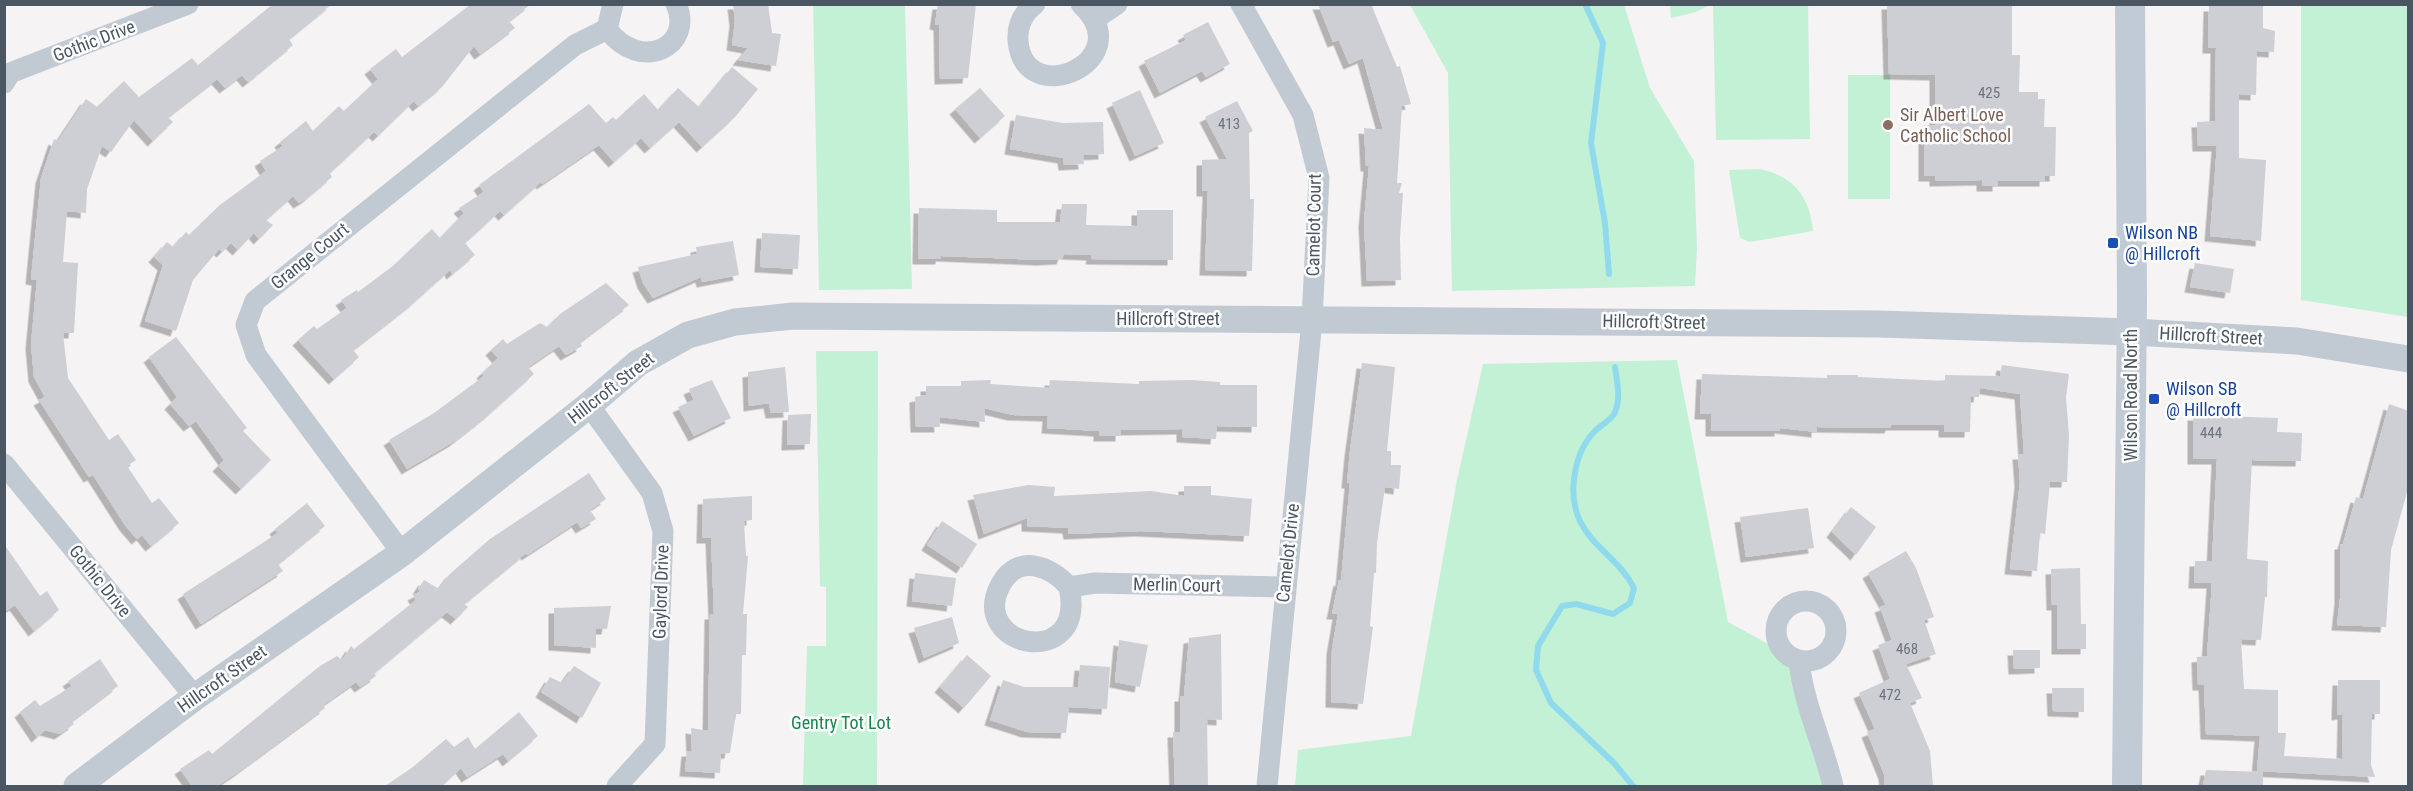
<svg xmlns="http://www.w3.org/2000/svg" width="2413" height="791" font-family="'Roboto Condensed',sans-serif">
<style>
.green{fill:#c3f1d5}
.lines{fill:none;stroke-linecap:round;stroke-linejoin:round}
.stream{stroke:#90daee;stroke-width:6}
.building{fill:#cdcfd5;filter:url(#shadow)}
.minor{stroke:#c1cad2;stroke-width:21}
.tertiary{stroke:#c1cad2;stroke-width:27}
.secondary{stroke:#c1cbd6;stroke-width:30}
.education-dot{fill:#8d6e63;stroke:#fff;stroke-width:2}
.transit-dot{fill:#1a4fb4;stroke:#fff;stroke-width:2}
.labels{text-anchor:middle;stroke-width:5;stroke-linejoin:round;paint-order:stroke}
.number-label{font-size:15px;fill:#6b747e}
.street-label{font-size:18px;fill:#4a5661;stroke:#fff}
.education-label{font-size:18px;fill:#785e54;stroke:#fff;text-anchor:start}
.transit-label{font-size:18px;fill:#164399;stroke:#fff;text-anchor:start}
.park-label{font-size:18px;fill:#17864f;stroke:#fff}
</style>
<defs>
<filter id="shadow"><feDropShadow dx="-5.5" dy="5.5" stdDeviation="0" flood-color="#0004"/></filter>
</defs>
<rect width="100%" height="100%" fill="#f5f3f3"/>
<path class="green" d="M 813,5 L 905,5 L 912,289 L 819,290 Z
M 1410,5 L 1624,5 L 1650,88 L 1694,161 L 1697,249 L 1695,286 L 1452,291 L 1448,73 Z
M 1670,5 L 1670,4 L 1710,5 L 1696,12 L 1671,18 Z
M 1713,5 L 1808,5 L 1810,139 L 1716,140 Z
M 2301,5 L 2408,5 L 2408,317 L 2301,300 Z
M 1848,75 L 1890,75 L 1890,199 L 1848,199 Z
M 1759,169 C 1792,175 1810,196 1813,231 L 1750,242 L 1740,238 L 1729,170 Z
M 816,351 L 878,351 L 877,786 L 803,786 L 807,646 L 826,646 L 826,587 L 820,586 Z
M 1677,360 L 1728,622 L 1799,661 L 1829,786 L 1295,786 L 1298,750 L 1411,736 L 1457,480 L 1483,364 Z"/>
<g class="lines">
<path class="stream" d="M 1585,4 L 1603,43 L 1591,143 L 1605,223 L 1609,274
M 1615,367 C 1617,382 1621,398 1615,412 C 1613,419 1601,425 1595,431 C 1574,452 1567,494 1580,521 C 1593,548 1621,561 1634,588 L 1630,603 L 1613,614 L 1576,604 L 1562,606 L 1538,646 L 1536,670 L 1551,703 L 1614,763 L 1633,786"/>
</g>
<path class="building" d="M 273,4 L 332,4 L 289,39 L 293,45 L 248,82 L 242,75 L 225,88 L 217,79 L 168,117 L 173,122 L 153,141 L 134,120 L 111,152 L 102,146 L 87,189 L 86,213 L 67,211 L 63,262 L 78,263 L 74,333 L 63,333 L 68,378 L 109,440 L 118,434 L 136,460 L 127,466 L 152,503 L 159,498 L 179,523 L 151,546 L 142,535 L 137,539 L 125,525 L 93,475 L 89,477 L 39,400 L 45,397 L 34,377 L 31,344 L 37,280 L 31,279 L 41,178 L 54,139 L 58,141 L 86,99 L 97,107 L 124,81 L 139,97 L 192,58 L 198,65 Z
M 471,4 L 531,4 L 509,21 L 515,28 L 480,54 L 474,46 L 442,87 L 418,106 L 414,101 L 378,136 L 374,132 L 330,173 L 332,177 L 307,198 L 299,203 L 293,196 L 266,220 L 273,225 L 259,239 L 254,233 L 238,250 L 231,243 L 222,252 L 219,249 L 193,280 L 176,331 L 145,321 L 163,265 L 154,257 L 167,242 L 173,247 L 186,232 L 189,235 L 220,205 L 266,171 L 260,161 L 283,146 L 280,142 L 306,121 L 313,131 L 339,106 L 344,111 L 378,79 L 370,69 L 396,49 L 402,57 Z
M 733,4 L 768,4 L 772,33 L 781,34 L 776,66 L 738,60 L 748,48 L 732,45 L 735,21 Z
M 938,4 L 976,4 L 968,78 L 940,79 L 939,25 L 935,24 Z
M 1318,4 L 1371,4 L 1397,67 L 1400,66 L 1411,104 L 1402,106 L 1397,183 L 1402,183 L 1399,193 L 1403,193 L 1400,238 L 1401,280 L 1367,281 L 1364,222 L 1369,166 L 1366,166 L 1364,128 L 1383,130 L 1363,58 L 1349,64 L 1339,40 L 1333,42 Z
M 1887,4 L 2012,4 L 2012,55 L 2020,55 L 2019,92 L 2038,92 L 2038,99 L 2045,99 L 2044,127 L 2056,127 L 2055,176 L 2045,176 L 2045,181 L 1998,181 L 1998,186 L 1982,186 L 1982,180 L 1935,181 L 1935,176 L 1924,176 L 1924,125 L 1935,125 L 1935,75 L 1889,74 Z
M 2209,6 L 2263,6 L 2263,28 L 2275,31 L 2274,52 L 2257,51 L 2256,95 L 2239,94 L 2239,158 L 2266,160 L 2261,241 L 2210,236 L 2217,146 L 2198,146 L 2197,122 L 2215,121 L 2216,48 L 2208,48 Z
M 1208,22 L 1230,64 L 1206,77 L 1202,71 L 1160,93 L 1144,61 L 1186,40 L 1183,35 Z
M 732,67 L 758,89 L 735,117 L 702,147 L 679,122 L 650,148 L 641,138 L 614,162 L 599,145 L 542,184 L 541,182 L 504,215 L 500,211 L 465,243 L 475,255 L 452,274 L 450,270 L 413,303 L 353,350 L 359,357 L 334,379 L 298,340 L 314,326 L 317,329 L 347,308 L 341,300 L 357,290 L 358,292 L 393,266 L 432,229 L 440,238 L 464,213 L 459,208 L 484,192 L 479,185 L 589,104 L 606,123 L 613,117 L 616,120 L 644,94 L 658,110 L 678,88 L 699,107 Z
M 980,88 L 1005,116 L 980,138 L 955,109 Z
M 1140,90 L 1164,143 L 1135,156 L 1112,103 Z
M 1237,101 L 1253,131 L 1249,133 L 1250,199 L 1254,199 L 1252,271 L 1205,270 L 1208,191 L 1202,191 L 1202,160 L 1227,159 L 1205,117 Z
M 1016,115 L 1063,123 L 1103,122 L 1104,154 L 1083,155 L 1084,164 L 1064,165 L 1063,158 L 1010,149 Z
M 1062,204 L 1087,204 L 1086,225 L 1137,226 L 1137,210 L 1173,210 L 1173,260 L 1091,259 L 1092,255 L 1064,254 L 1062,259 L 1042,260 L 941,256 L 941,259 L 918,259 L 919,208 L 997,210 L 997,222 L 1060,222 Z
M 762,233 L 800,235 L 798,269 L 760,267 Z
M 733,241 L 739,275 L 702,282 L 701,277 L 653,298 L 643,283 L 638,267 L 697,254 L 696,247 Z
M 2195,263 L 2234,269 L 2230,293 L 2190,287 Z
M 606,283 L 629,305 L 580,342 L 582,346 L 566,355 L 559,346 L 528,367 L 534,374 L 488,415 L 455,441 L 407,469 L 389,440 L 434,413 L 484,376 L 482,373 L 498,358 L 491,350 L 503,339 L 507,344 L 540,323 L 547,327 L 560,314 Z
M 176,337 L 247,428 L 243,431 L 271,460 L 241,489 L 218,466 L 224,460 L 196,421 L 189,426 L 170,404 L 177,397 L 149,357 Z
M 1362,363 L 1395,367 L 1387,451 L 1391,451 L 1391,465 L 1401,465 L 1399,489 L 1385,487 L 1377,543 L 1376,573 L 1374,573 L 1370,626 L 1373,627 L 1363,704 L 1331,702 L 1332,649 L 1338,614 L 1332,614 L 1339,580 L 1341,581 L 1350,483 L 1347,483 L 1350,451 Z
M 2002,365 L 2069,374 L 2066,397 L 2069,435 L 2067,482 L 2050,482 L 2045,534 L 2040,533 L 2037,571 L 2010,569 L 2020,482 L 2018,454 L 2024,454 L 2020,394 L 1980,388 L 1979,397 L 1971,397 L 1970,432 L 1944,432 L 1944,425 L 1891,425 L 1890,428 L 1817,427 L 1817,432 L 1780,428 L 1780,431 L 1711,431 L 1711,414 L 1700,414 L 1702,374 L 1827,378 L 1827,375 L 1858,375 L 1858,377 L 1945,381 L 1945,375 L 2000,376 Z
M 785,367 L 789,412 L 771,413 L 769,403 L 749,406 L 748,372 Z
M 712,380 L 731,418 L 694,436 L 678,407 L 694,400 L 689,389 Z
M 991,380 L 990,384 L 1049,388 L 1050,380 L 1139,384 L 1139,381 L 1192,380 L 1220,382 L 1220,385 L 1257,385 L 1257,427 L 1217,426 L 1216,439 L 1182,437 L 1182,429 L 1121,430 L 1121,436 L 1099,436 L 1099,431 L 1047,428 L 1048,416 L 1013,415 L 984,408 L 985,422 L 939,417 L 940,427 L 916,427 L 915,397 L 926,395 L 926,386 L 961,386 L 961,381 Z
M 2389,404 L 2409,411 L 2409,485 L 2391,550 L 2386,627 L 2337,625 L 2340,599 L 2340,544 L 2343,544 L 2356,497 L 2363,499 Z
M 811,414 L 810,444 L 787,445 L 788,415 Z
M 2193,415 L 2278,418 L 2277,432 L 2302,433 L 2301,461 L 2252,460 L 2247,559 L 2268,561 L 2267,597 L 2265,597 L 2261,640 L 2241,639 L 2244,689 L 2278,690 L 2278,733 L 2286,733 L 2284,756 L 2342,759 L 2343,714 L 2337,715 L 2338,680 L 2380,680 L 2380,714 L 2372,714 L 2371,765 L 2375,777 L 2257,771 L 2260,736 L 2206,734 L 2204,685 L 2198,685 L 2197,657 L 2207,656 L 2212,583 L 2194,583 L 2195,561 L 2212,561 L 2217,459 L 2193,459 Z
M 589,473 L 606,499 L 590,510 L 596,519 L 581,528 L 577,522 L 527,555 L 526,553 L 464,604 L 468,607 L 456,619 L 447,612 L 374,673 L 376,676 L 360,687 L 356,682 L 323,705 L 325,708 L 237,773 L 217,786 L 192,786 L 180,769 L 209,750 L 212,754 L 320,666 L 337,656 L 342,660 L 351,646 L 354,649 L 416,600 L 413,595 L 421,591 L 418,589 L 424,580 L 439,589 L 450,574 L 490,539 Z
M 1028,485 L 1055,487 L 1054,496 L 1151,491 L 1184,496 L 1184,486 L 1211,486 L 1211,495 L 1252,499 L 1249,536 L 1141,531 L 1069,534 L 1068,528 L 1027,526 L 1027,518 L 984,534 L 973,495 Z
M 752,496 L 752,520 L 744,521 L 746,556 L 748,556 L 743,614 L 747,614 L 746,655 L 742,655 L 741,714 L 736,714 L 730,753 L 721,754 L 720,773 L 685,771 L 687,751 L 692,751 L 691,728 L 708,731 L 710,614 L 714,614 L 711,538 L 702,538 L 703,499 Z
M 307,503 L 325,526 L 278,564 L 283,571 L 201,624 L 183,594 L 278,533 L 275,529 Z
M 1851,507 L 1876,527 L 1856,555 L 1832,532 Z
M 1808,508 L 1814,548 L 1746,557 L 1740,517 Z
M 942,521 L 977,544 L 962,568 L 927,545 Z
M 4,544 L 40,596 L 47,591 L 59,610 L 34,631 L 15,605 L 4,612 Z
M 1906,551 L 1916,568 L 1934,617 L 1924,620 L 1936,654 L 1906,664 L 1922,698 L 1910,703 L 1930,751 L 1933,786 L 1885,786 L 1884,774 L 1867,732 L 1875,729 L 1859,693 L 1890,679 L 1878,645 L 1892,640 L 1880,607 L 1886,605 L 1868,573 Z
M 2080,568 L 2081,624 L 2086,624 L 2086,649 L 2057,649 L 2057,605 L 2052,605 L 2051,569 Z
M 915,573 L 956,578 L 952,606 L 912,601 Z
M 611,606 L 607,629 L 596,629 L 596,648 L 554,645 L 554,608 Z
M 952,617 L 959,643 L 924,658 L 914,628 Z
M 1221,634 L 1222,720 L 1207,719 L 1208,786 L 1175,786 L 1173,732 L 1180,732 L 1180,696 L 1184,696 L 1189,638 Z
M 1119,640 L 1148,645 L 1140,687 L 1115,682 Z
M 2013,650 L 2040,650 L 2040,668 L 2014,669 Z
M 967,655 L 991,676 L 964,708 L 940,687 Z
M 100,659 L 118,686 L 72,721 L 74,724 L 60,734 L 45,730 L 37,737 L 20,712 L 35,700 L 40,706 L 72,686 L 68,681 Z
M 1080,665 L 1110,667 L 1107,709 L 1069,707 L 1066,733 L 1027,732 L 990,720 L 1003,680 L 1024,687 L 1078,687 Z
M 574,666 L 601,683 L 582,718 L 541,692 L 550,677 L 562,683 Z
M 2052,688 L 2084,688 L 2084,712 L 2053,711 Z
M 519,712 L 538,736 L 508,761 L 503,754 L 467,777 L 461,768 L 442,786 L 385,786 L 413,767 L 446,739 L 454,747 L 468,737 L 475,749 Z
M 2206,770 L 2263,772 L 2263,786 L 2203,785 Z"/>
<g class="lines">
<path class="minor" d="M 613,4 L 607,29 C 641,74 695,46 676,4
M 1035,4 C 1023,13 1017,26 1018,41 C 1024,112 1142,61 1081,4
M 1241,4 L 1303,115 L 1319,178 L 1312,320 L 1267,786
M 1095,19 L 1117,4
M 4,83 L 10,73 L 188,4
M 589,405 L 652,493 L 663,531 L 655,744 L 617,786
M 4,464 L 195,697
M 402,553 L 256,355 L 246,325 L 255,301 L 575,45 L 607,29
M 1069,587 C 1051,566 1018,553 1001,584 C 966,648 1088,672 1069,587 L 1095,583 L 1285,587
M1776 631a30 30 0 1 1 60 0a30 30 0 1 1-60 0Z
M 1799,661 C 1804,706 1823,743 1833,786"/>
<path class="tertiary" d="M 77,786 L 195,697 L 402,553 L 589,405 L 638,363 L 688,335 L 735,322 L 793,316 L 1879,324 L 2132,332 L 2297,341 L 2408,359"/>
<path class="secondary" d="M 2127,786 L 2132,300 L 2130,4"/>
</g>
<circle class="education-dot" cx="1888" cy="125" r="6"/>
<g class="transit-dot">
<rect x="2107" y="237" width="12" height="12" rx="3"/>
<rect x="2148" y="393" width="12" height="12" rx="3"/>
</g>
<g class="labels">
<g class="number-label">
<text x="1989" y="98">425</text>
<text x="1229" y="129">413</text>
<text x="2211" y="438">444</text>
<text x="1907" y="654">468</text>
<text x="1890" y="700">472</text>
</g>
<g class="street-label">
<text transform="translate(94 41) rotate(-21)" y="6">Gothic Drive</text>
<text transform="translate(1314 225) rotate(-89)" y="6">Camelot Court</text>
<text transform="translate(310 256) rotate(-39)" y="6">Grange Court</text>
<text x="1168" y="325">Hillcroft Street</text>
<text transform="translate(1654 322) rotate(1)" y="6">Hillcroft Street</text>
<text transform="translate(2211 336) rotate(3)" y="6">Hillcroft Street</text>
<text transform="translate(611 388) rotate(-38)" y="6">Hillcroft Street</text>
<text transform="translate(2131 395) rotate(-90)" y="6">Wilson Road North</text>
<text transform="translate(1288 553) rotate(-84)" y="6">Camelot Drive</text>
<text transform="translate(100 581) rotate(51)" y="6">Gothic Drive</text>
<text transform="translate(1177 585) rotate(1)" y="6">Merlin Court</text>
<text transform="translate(661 592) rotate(-88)" y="6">Gaylord Drive</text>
<text transform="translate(222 679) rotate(-35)" y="6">Hillcroft Street</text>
</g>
<g class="education-label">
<text x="1900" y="121">Sir Albert Love<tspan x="1900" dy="21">Catholic School</tspan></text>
</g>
<g class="transit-label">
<text x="2125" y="239">Wilson NB<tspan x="2125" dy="21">@ Hillcroft</tspan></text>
<text x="2166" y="395">Wilson SB<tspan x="2166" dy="21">@ Hillcroft</tspan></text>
</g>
<g class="park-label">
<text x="841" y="729">Gentry Tot Lot</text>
</g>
</g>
<rect width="2413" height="791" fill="none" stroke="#4a5661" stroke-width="12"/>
</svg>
